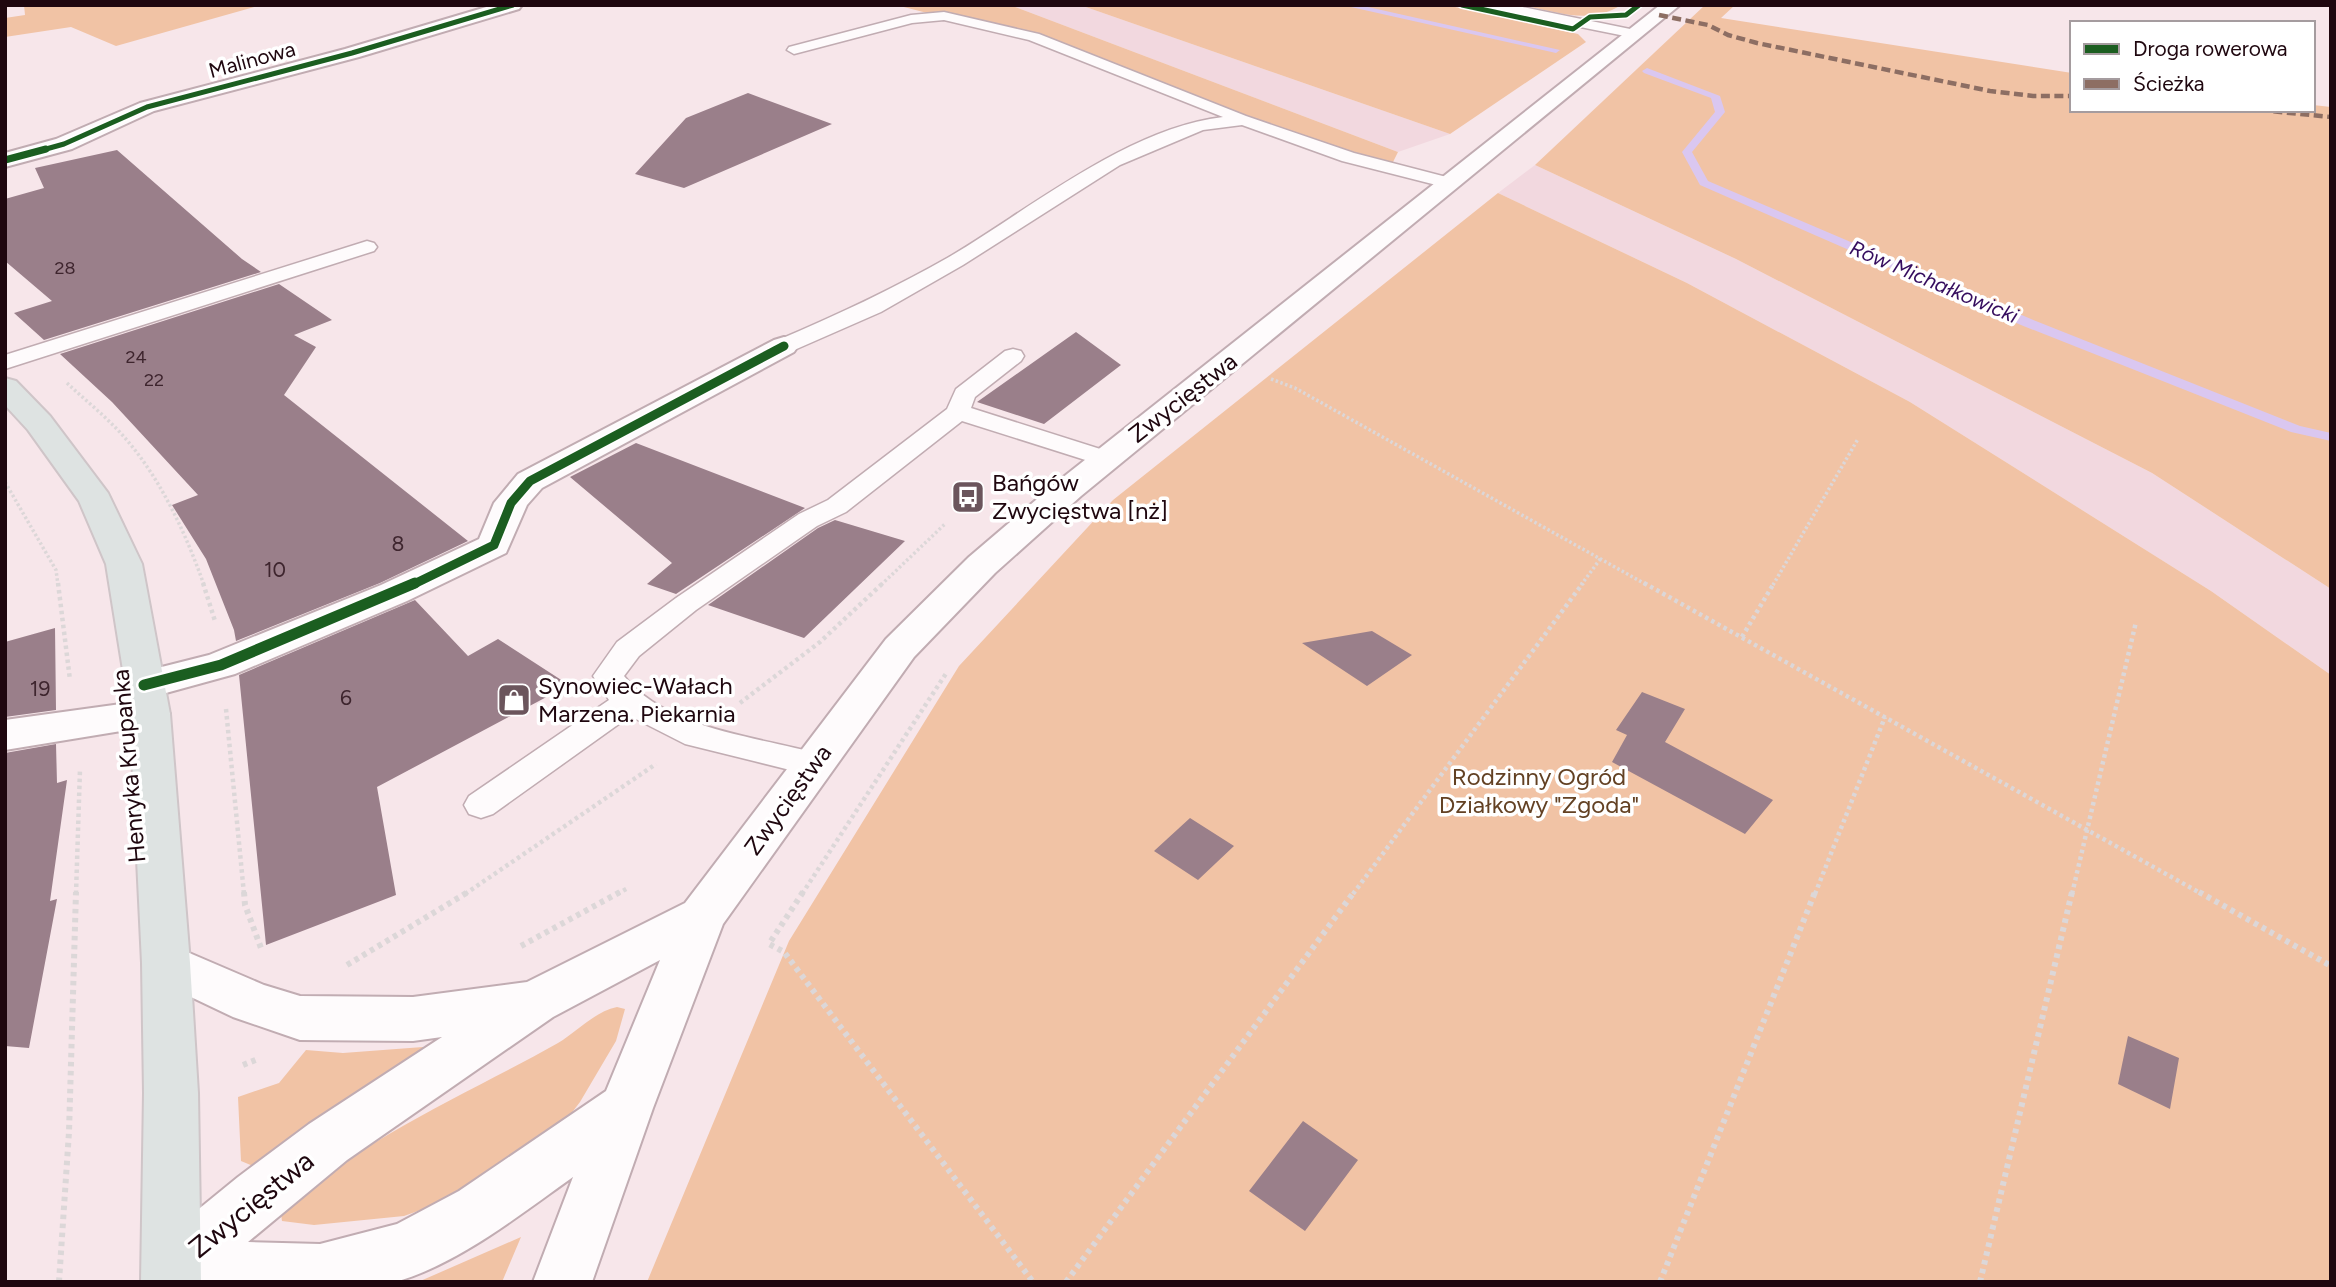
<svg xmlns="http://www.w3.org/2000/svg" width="2336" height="1287" font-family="Figtree,sans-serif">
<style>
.built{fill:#f2d8df}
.green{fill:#f1c3a5}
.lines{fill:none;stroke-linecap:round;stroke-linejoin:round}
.stream{fill:#dac7f0;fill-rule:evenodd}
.building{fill:#9a7f8a}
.lane-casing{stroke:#c1acb2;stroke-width:3}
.street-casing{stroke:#c1acb2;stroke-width:4}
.secondary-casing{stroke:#c1acb2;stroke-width:4}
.primary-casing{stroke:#cfc5c8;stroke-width:4}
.path-far2{stroke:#dcd7d8;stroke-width:3.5;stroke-dasharray:2.5 2.5;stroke-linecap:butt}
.path-far1{stroke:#dcd7d8;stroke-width:4.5;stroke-dasharray:3.5 3.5;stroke-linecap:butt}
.path{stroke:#dcd7d8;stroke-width:6;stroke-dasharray:4.5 4.5;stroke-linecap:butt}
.lane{fill:#fefbfc;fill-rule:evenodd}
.street{fill:#fefbfc;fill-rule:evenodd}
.secondary{fill:#fefbfc;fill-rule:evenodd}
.primary{fill:#dee3e2;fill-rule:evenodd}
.quiet{stroke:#8d6e63;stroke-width:4.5;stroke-dasharray:9 4.5;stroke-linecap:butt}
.cycleway-far3-casing{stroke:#fff;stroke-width:8}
.cycleway-far2-casing{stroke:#fff;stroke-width:10}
.cycleway-far1-casing{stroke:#fff;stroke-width:12}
.cycleway-casing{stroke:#fff;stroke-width:16}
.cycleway-far3{stroke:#1b5e20;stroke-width:5}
.cycleway-far2{stroke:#1b5e20;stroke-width:7}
.cycleway-far1{stroke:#1b5e20;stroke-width:9}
.cycleway{stroke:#1b5e20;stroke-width:11}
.labels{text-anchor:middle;stroke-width:7;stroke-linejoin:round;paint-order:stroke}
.far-number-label{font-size:18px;fill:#3e252e}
.far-street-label{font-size:21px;fill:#1f070f;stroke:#fff}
.far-water-label{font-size:21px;font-style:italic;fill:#350d5e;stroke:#fff}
.number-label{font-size:21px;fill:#3e252e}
.street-label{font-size:24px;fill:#1f070f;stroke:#fff}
.poi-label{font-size:24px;fill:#1f070f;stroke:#fff;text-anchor:start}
.park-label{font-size:24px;fill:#634123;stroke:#fff}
.near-street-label{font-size:28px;fill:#1f070f;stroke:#fff}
</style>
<rect width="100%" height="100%" fill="#f7e6ea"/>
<path class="built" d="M 1010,5 L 1080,5 L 1450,134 L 1398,152 Z
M 1535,165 L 1736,259 L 2152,473 L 2331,589 L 2331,675 L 2211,591 L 1910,402 L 1687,283 L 1498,193 Z"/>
<path class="green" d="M 24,5 L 261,5 L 116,46 L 71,27 L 5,37 L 5,18 L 25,15 Z
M 896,5 L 1010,5 L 1398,152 L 1392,164 L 1148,86 L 1021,37 Z
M 1080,5 L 1446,5 L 1578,34 L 1586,42 L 1450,134 Z
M 1523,5 L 1621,5 C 1591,25 1556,12 1523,5 Z
M 1705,5 L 1735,5 L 1721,18 L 2072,73 L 2072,110 L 2313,110 L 2313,105 L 2331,107 L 2331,589 L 2152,473 L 1736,259 L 1535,165 Z
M 1498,193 L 1687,283 L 1910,402 L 2211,591 L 2331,675 L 2331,1282 L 647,1282 L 789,941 L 959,666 L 1113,500 Z
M 617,1007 L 625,1009 L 616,1041 L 580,1102 L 557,1132 L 465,1194 L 404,1216 L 314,1225 L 282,1221 L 281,1214 C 360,1138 464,1096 558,1043 C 578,1031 594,1012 617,1007 Z
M 423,1047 L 428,1049 L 269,1158 L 253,1166 L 241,1161 L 238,1097 L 279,1083 L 306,1050 L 343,1053 Z
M 521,1237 L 502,1282 L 418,1282 Z"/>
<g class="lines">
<path class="stream" d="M 1342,5 L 1359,5 L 1560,50 L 1556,53 Z
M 1647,68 L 1720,96 L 1725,112 L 1692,152 L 1708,181 L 2031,319 L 2300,426 L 2331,433 L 2331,441 L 2291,432 L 2021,325 L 1700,185 L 1682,152 L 1715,112 L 1711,98 L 1644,73 L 1642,71 Z"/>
</g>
<path class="building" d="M 748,93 L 832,124 L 684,188 L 635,174 L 686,118 Z
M 117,150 L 242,259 L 261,272 L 44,340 L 14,313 L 52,301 L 5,261 L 5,199 L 44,188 L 35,168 Z
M 279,284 L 332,320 L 294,335 L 316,347 L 284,395 L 468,541 L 380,583 L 236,641 L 234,630 L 206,559 L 172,505 L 198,495 L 112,402 L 60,354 Z
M 1076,332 L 1121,365 L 1044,424 L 977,402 Z
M 636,443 L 805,508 L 676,594 L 647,584 L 672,563 L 570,477 Z
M 835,520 L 905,541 L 804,638 L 708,605 L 818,528 Z
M 415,600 L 468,656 L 498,639 L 569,685 L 377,787 L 396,895 L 266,945 L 239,675 Z
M 55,628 L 56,710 L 5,717 L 5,642 Z
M 1372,631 L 1412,655 L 1367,686 L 1302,643 Z
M 1642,692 L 1685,709 L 1665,742 L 1773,800 L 1745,834 L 1612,762 L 1627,735 L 1616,730 Z
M 56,744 L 57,783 L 67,780 L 50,901 L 57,899 L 29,1048 L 5,1046 L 5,753 Z
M 1190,818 L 1234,846 L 1198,880 L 1154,851 Z
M 2128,1036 L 2179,1058 L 2170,1109 L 2118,1084 Z
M 1303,1121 L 1358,1160 L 1305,1231 L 1249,1191 Z"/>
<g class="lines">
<defs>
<path id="lane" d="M 1484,5 L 1513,5 L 1635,30 L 1642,34 L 1635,38 L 1491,9 Z
M 944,12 L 1039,34 L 1246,116 L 1354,153 L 1458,180 L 1461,184 L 1452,189 L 1342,161 L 1242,125 L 1203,130 L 1120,165 L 963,265 L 881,312 L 792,351 L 776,351 L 773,346 L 776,341 C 835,316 893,289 949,257 C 1030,209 1128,128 1223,117 L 1029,40 L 944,20 L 912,23 L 794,54 L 787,50 L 789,47 L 911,15 Z
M 367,241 L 374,243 L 377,247 L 374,251 L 5,369 L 5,355 Z
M 1013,349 L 1021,351 L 1024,356 L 1021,361 L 975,397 L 971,408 L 1116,454 L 1120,459 L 1116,464 L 1107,467 L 1098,464 L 962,421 L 846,512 L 817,526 L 696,610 L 639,656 L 624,676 C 669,732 761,736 826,756 L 830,764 L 826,772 L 814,776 L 685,744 L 630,716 L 493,814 L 481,818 L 469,814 L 464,805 L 469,796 L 609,700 L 593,676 L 617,642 L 676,598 L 799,514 L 828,500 L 947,409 L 956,389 L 1005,351 Z"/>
<path id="street" d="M 493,5 L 522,5 L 519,9 L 359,57 L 154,111 L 72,149 L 5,167 L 5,153 L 56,139 L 140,103 L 345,49 Z
M 784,337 L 794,340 L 798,346 L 794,352 L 542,488 L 527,505 L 506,553 L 407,601 L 235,674 L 144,699 L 130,695 L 124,685 L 130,675 L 209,655 L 381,585 L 479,539 L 494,503 L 518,474 L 774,340 Z
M 150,700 L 164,704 L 170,714 L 164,724 L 5,750 L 5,720 Z"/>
<path id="secondary" d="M 1660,5 L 1680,5 L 1081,496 L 995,573 L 914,657 L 723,924 L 653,1108 L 592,1282 L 533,1282 L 573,1177 C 521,1214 457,1265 395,1282 L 148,1282 L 143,1269 L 151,1248 L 238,1177 L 309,1124 L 442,1037 L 413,1041 L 300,1040 L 233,1017 L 149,977 L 142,963 L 149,949 L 166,943 L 264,985 L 300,996 L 413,997 L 527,982 L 685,903 L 886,639 L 969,557 L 1057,482 ZM 660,960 L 606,1091 L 459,1191 L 397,1224 L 320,1244 L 248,1242 L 347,1160 L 553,1017 Z"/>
<path id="primary" d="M 5,378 L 16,381 L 50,416 L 108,493 L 142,564 L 170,714 L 190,963 L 198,1093 L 201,1282 L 141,1282 L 144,1093 L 142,963 L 130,714 L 106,564 L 79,501 L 28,430 L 5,405 Z"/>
</defs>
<use href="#lane" class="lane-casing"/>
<use href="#street" class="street-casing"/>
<use href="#secondary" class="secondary-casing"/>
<use href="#primary" class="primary-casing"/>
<path class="path-far2" d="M 1271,379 L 1295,388 L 1647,585
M 67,383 C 86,401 108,418 125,438 C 161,479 186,534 204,585
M 5,482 L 56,570 L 58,585
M 881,585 L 945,524
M 1581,585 L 1601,558
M 1773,585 L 1858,439"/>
<path class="path-far1" d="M 58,583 L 70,680
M 203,583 L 215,621
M 1644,583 L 2202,894
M 1742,637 L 1774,583
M 740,703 L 820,642 L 883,583
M 226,709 L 244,894
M 76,894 L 80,769
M 465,894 L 656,764
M 617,894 L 628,888
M 802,894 L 947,672
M 1353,894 L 1583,583
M 1815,894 L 1885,717
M 2072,894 L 2136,622"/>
<path class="path" d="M 244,892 L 245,905 L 261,948
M 803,892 L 769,944 L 784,952 L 1033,1282
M 2199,892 L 2331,966
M 521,946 L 620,892
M 347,965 L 468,892
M 243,1065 L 258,1059
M 59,1282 L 69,1132 L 76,892
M 1066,1282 L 1354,892
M 1660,1282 L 1815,892
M 1980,1282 L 2072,892"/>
<use href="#lane" class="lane"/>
<use href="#street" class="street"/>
<use href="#secondary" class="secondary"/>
<use href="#primary" class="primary"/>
<path class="quiet" d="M 1659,15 L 1708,25 L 1728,35 L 1757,43 L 1990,91 L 2033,96 L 2072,96
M 2260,110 L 2331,117"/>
<defs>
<path id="cycleway-far3" d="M 1462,5 L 1573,29 L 1590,17 L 1626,15 L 1639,5
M 39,151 L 64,144 L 147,107 L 352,53 L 513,5"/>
<path id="cycleway-far2" d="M 5,160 L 46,149"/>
<path id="cycleway-far1" d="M 412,585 L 494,545 L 511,503 L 530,481 L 784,346"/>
<path id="cycleway" d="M 144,685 L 221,665 L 415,583"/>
</defs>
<use href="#cycleway-far3" class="cycleway-far3-casing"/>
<use href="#cycleway-far2" class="cycleway-far2-casing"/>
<use href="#cycleway-far1" class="cycleway-far1-casing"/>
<use href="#cycleway" class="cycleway-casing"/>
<use href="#cycleway-far3" class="cycleway-far3"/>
<use href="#cycleway-far2" class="cycleway-far2"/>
<use href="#cycleway-far1" class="cycleway-far1"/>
<use href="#cycleway" class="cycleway"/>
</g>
<defs>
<symbol id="bus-square" viewBox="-11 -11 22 22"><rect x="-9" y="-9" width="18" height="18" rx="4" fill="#6b555c" stroke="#fff"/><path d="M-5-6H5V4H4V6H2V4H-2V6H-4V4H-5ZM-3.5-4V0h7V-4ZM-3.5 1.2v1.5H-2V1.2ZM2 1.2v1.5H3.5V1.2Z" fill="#fff"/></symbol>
<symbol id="shop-square" viewBox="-11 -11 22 22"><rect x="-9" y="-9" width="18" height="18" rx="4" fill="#6b555c" stroke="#fff"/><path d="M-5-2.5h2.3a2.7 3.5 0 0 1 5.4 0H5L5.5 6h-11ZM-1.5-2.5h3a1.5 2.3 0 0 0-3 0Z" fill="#fff"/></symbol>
</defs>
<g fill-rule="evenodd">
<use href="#bus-square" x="949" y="478" width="38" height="38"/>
<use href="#shop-square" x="495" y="681" width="38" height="38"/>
</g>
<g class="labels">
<g class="far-number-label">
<text x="65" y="274">28</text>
<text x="136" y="363">24</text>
<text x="154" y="386">22</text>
</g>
<g class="far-street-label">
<text transform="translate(252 60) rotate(-15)" y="7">Malinowa</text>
</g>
<g class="far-water-label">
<text transform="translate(1934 282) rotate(23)" y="7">Rów Michałkowicki</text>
</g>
<g class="number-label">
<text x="398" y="551">8</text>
<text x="275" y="577">10</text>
<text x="40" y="696">19</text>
<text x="346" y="705">6</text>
</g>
<g class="street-label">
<text transform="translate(1183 398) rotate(-38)" y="8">Zwycięstwa</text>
<text transform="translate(129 766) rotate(-95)" y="8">Henryka Krupanka</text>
<text transform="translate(788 800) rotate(-54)" y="8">Zwycięstwa</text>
</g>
<g class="poi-label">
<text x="992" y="491">Bańgów<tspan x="992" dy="28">Zwycięstwa [nż]</tspan></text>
<text x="538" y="694">Synowiec-Wałach<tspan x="538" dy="28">Marzena. Piekarnia</tspan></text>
</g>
<g class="park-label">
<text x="1539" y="785">Rodzinny Ogród<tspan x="1539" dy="28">Działkowy "Zgoda"</tspan></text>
</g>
<g class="near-street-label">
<text transform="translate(251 1204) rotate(-39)" y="10">Zwycięstwa</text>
</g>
</g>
<rect width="2336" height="1287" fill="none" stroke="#1f070f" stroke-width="14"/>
<rect x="2070" y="21" width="245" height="91" fill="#ffffff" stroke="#a59c9f" stroke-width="2"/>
<rect x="2084" y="44" width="35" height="10" fill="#1b5e20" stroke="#a59c9f" stroke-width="2"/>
<text x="2133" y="56" font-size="21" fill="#1f070f">Droga rowerowa</text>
<rect x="2084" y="79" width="35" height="10" fill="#8d6e63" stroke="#a59c9f" stroke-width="2"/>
<text x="2133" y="91" font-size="21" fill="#1f070f">Ścieżka</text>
</svg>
